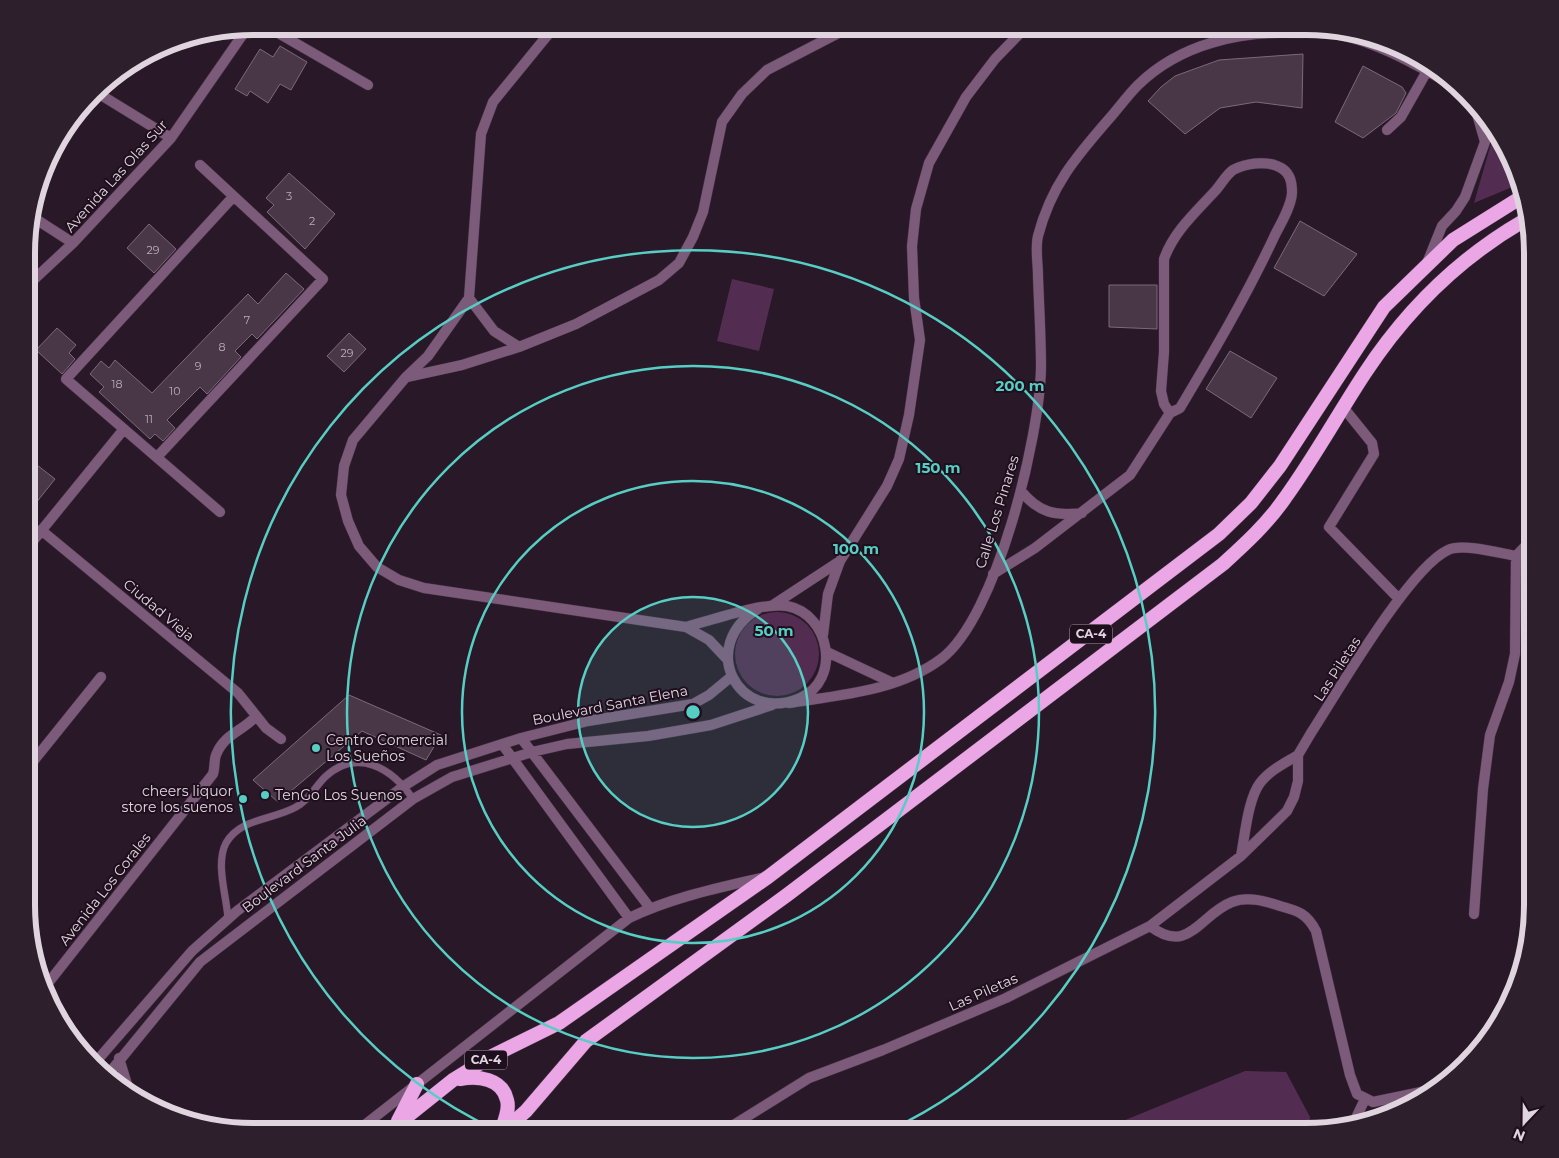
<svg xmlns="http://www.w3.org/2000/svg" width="1559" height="1158" font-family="Montserrat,sans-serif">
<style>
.green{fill:#532d51}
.building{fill:#493647;stroke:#7d697c}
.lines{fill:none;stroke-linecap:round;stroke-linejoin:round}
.service-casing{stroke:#433242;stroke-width:8}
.minor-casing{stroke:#433242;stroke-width:11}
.trunk-casing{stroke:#433242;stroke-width:15}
.service{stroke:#7c5b7a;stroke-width:7}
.minor{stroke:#7c5b7a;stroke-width:10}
.trunk{stroke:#eaa6e5;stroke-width:14}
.ring{fill:none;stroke:#56cec3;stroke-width:2.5}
.poi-dot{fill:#56cec3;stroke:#1f0f1e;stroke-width:2}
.labels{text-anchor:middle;stroke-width:4;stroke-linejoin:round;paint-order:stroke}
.number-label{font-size:11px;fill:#baadb9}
.shield{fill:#1f0f1e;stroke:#a69aa5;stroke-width:1}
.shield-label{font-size:12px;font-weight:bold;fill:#e0d5df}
.street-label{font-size:14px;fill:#e0d5df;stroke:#1f0f1e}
.poi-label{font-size:14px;fill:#e0d5df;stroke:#1f0f1e;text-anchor:start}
.rim{fill:none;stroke:#e0d5df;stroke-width:6}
.centre{fill:#56cec3;stroke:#1f0f1e;stroke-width:2.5}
.ring-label{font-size:15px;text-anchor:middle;font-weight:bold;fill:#56cec3;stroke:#1f0f1e;stroke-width:4;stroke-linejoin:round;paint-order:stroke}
</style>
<rect width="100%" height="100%" fill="#291828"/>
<path class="green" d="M 1494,133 L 1510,153 L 1517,185 L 1474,203 Z
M 732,279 L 774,289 L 759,351 L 717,341 Z
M735 654a42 42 0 1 1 84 0a42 42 0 1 1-84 0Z
M 1245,1071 L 1286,1072 L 1310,1117 L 1308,1131 L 1096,1132 Z"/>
<path class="building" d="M 280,46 L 307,62 L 291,90 L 280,84 L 268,103 L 250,91 L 247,96 L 235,89 L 260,49 L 273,57 Z
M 1303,54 L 1302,108 L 1256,102 L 1220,108 L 1185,134 L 1148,101 L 1161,87 L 1175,76 L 1219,60 Z
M 1363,66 L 1402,87 L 1406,93 L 1396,113 L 1363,138 L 1335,122 Z
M 289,173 L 335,214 L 305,249 L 267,212 L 274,205 L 266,198 Z
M 1300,221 L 1357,254 L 1324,296 L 1274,268 Z
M 149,224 L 176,249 L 154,273 L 127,248 Z
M 286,273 L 304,289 L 257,339 L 252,334 L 235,351 L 241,357 L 207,394 L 200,387 L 167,420 L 175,428 L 163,441 L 155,434 L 150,439 L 99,392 L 104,387 L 90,374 L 101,361 L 109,368 L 115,360 L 152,393 L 248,294 L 258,304 Z
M 1109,285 L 1157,285 L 1157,329 L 1109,327 Z
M 57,328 L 76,345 L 69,353 L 75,359 L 62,374 L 36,350 Z
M 349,333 L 366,349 L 344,372 L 327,356 Z
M 1230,351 L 1277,378 L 1251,418 L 1206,389 Z
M 28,458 L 55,479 L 28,513 Z
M 349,695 L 441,735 L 426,760 L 362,731 L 278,802 L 253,780 Z"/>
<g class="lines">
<defs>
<path id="service" d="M 228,919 C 227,897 215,864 226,843 C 240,818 273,820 296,807 C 308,801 315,787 325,777 C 357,747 392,768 413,799"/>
<path id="minor" d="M 266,26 L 368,85
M 555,26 L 493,102 L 481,134 L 469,298 L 428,356 L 406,377 L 353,440 L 344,466 L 341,495 L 348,521 L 359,546 L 377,567 L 399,580 L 424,588 L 686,627 L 709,640 L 727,659
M 1220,27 L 1221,40
M 1233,27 L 1235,37
M 96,92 L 171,138
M 1387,130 L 1401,117 L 1427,71
M 31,216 L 73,243
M 1427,263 L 1442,226 L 1456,211 L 1465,197 L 1485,142 L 1475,107
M 28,285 L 73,243 L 171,138 L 248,27
M 469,298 L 494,331 L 519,347 L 576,324 L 659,280 L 679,263 L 693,237 L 703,212 L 722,122 L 742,94 L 767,70 L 850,27
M 407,377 L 462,365 L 519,347
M 1343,407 L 1372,443 L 1374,454 L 1329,527 L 1399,599
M 157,457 L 323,279 L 200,165
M 1021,491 C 1039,513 1055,516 1082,513
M 220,512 L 66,379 L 233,197
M 41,530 L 238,693 L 266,728 L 281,739
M 28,547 L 124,429
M 993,574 L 1035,548 L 1130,475 L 1170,413 L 1180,408 C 1214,351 1247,295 1275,235 C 1281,223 1291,207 1292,193 C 1292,181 1290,171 1277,166 C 1265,161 1246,163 1233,170 C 1227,174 1221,184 1216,190 C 1196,212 1174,231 1164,259 L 1164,352 L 1161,391 L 1164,404 L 1170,413
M 773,605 L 840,561
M 686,627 C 712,620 762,602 787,606 C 830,614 842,680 800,698 C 738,725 697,646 758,609
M 823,635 L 828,594 L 840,561 L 887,486 L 899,459 L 909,415 L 920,340 L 914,298 L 912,246 L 916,209 L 929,163 L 966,97 L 995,59 L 1026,27
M 827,652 L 893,683
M 789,703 C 840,695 898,691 941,659 C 997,617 1040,436 1041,367 C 1041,337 1039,306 1038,276 C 1038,263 1035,248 1038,236 C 1051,186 1075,158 1108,120 C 1118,109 1127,96 1138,85 C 1180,44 1239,31 1295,33 C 1310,33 1327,31 1341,35 C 1383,44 1423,69 1460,89
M 521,738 L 650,908
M 502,744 L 629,918
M 27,769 L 101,677
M 1241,856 C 1245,835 1248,799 1260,783 C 1270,770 1285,763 1298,755
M 1474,914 L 1483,789 L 1490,735 L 1509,682 L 1515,654 L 1516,556 L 1533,538
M 1150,926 C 1189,956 1200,914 1232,902 C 1248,896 1265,901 1280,906 C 1299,911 1307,914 1316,931 L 1350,1075 L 1357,1094 L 1373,1102 L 1431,1090
M 45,987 L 213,774 C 215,768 214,760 216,755 C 224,734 243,731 256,716
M 119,1058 L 129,1091
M 94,1064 L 192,951 L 237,911 L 404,786 L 437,765 L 521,738 L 588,721 L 693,704 L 709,695 L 732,676
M 106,1077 L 200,962 L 413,799 L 452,777 L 532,752 L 567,744 L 648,736 L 711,725 L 772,705
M 1355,1120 L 1365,1099
M 357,1131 L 629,918 C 673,897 718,888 765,877
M 724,1131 L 809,1078 L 883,1050 L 1006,998 L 1150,926 L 1241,856 L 1287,811 L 1294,797 L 1298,781 L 1298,755 L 1311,733 C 1337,693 1409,568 1448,550 C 1463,543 1499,553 1516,556"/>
<path id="trunk" d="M 460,1079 C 478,1076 502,1078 507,1100 C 510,1110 504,1122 501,1131
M 398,1121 L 417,1084
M 389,1131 L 453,1080 L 492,1056 L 559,1023 L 768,877 L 1219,534 L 1251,503 L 1280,466 L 1384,307 L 1453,240 L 1520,198
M 503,1131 L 526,1111 L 586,1041 L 787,895 L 1223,564 C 1245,544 1268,523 1285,498 C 1314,458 1338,414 1365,373 C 1407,309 1459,258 1525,220"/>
</defs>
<use href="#service" class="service-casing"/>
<use href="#minor" class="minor-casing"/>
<use href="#trunk" class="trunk-casing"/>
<use href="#service" class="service"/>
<use href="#minor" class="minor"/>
<use href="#trunk" class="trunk"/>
</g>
<circle cx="693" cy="712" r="115" fill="#56cec3" fill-opacity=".12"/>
<g class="ring">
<circle cx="693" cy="712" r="115"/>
<circle cx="693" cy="712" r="231"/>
<circle cx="693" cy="712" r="346"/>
<path d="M498 1131A462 462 0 1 1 888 1131"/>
</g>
<g class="poi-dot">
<circle cx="316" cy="748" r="5"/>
<circle cx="265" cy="795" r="5"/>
<circle cx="243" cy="799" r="5"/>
</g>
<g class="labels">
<g class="number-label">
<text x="289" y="200">3</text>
<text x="312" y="225">2</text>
<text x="153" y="254">29</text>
<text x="247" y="324">7</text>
<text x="222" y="351">8</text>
<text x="347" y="357">29</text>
<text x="198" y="370">9</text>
<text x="117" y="388">18</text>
<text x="175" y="395">10</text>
<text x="149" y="423">11</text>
</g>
<g class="shield">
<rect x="1070" y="624.5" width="42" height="19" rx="4"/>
<rect x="465" y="1050.5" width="42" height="19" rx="4"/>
</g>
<g class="shield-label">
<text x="1091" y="638">CA-4</text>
<text x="486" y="1064">CA-4</text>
</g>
<g class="street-label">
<text transform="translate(116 176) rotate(-48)" y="5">Avenida Las Olas Sur</text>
<text transform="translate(997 512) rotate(-73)" y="5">Calle Los Pinares</text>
<text transform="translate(159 610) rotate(40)" y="5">Ciudad Vieja</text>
<text transform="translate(1337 669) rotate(-57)" y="5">Las Piletas</text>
<text transform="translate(610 705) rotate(-11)" y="5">Boulevard Santa Elena</text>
<text transform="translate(304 864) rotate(-37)" y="5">Boulevard Santa Julia</text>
<text transform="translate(105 889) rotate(-52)" y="5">Avenida Los Corales</text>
<text transform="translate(983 992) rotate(-24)" y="5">Las Piletas</text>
</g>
<g class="poi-label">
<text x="326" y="745">Centro Comercial<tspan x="326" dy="16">Los Sueños</tspan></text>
<text x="233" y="796" text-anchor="end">cheers liquor<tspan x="233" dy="16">store los suenos</tspan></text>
<text x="275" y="800">TenGo Los Suenos</text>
</g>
</g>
<path d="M0 0H1559V1158H0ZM253 35H1306A218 218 0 0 1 1524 253V905A218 218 0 0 1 1306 1123H253A218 218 0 0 1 35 905V253A218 218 0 0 1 253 35Z" fill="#2e1f2d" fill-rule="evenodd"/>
<path class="rim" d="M253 35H1306A218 218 0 0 1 1524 253V905A218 218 0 0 1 1306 1123H253A218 218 0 0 1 35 905V253A218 218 0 0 1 253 35Z"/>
<circle cx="693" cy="712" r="8" class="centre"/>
<g class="ring-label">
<text x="1020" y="391">200 m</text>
<text x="938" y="473">150 m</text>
<text x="856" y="554">100 m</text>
<text x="774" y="636">50 m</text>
</g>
<g transform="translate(1524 1123) rotate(202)" stroke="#1f0f1e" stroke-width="4" paint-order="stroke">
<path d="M0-4L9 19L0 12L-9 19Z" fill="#e0d5df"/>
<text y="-8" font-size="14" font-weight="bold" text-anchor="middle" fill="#e0d5df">N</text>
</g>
</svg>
